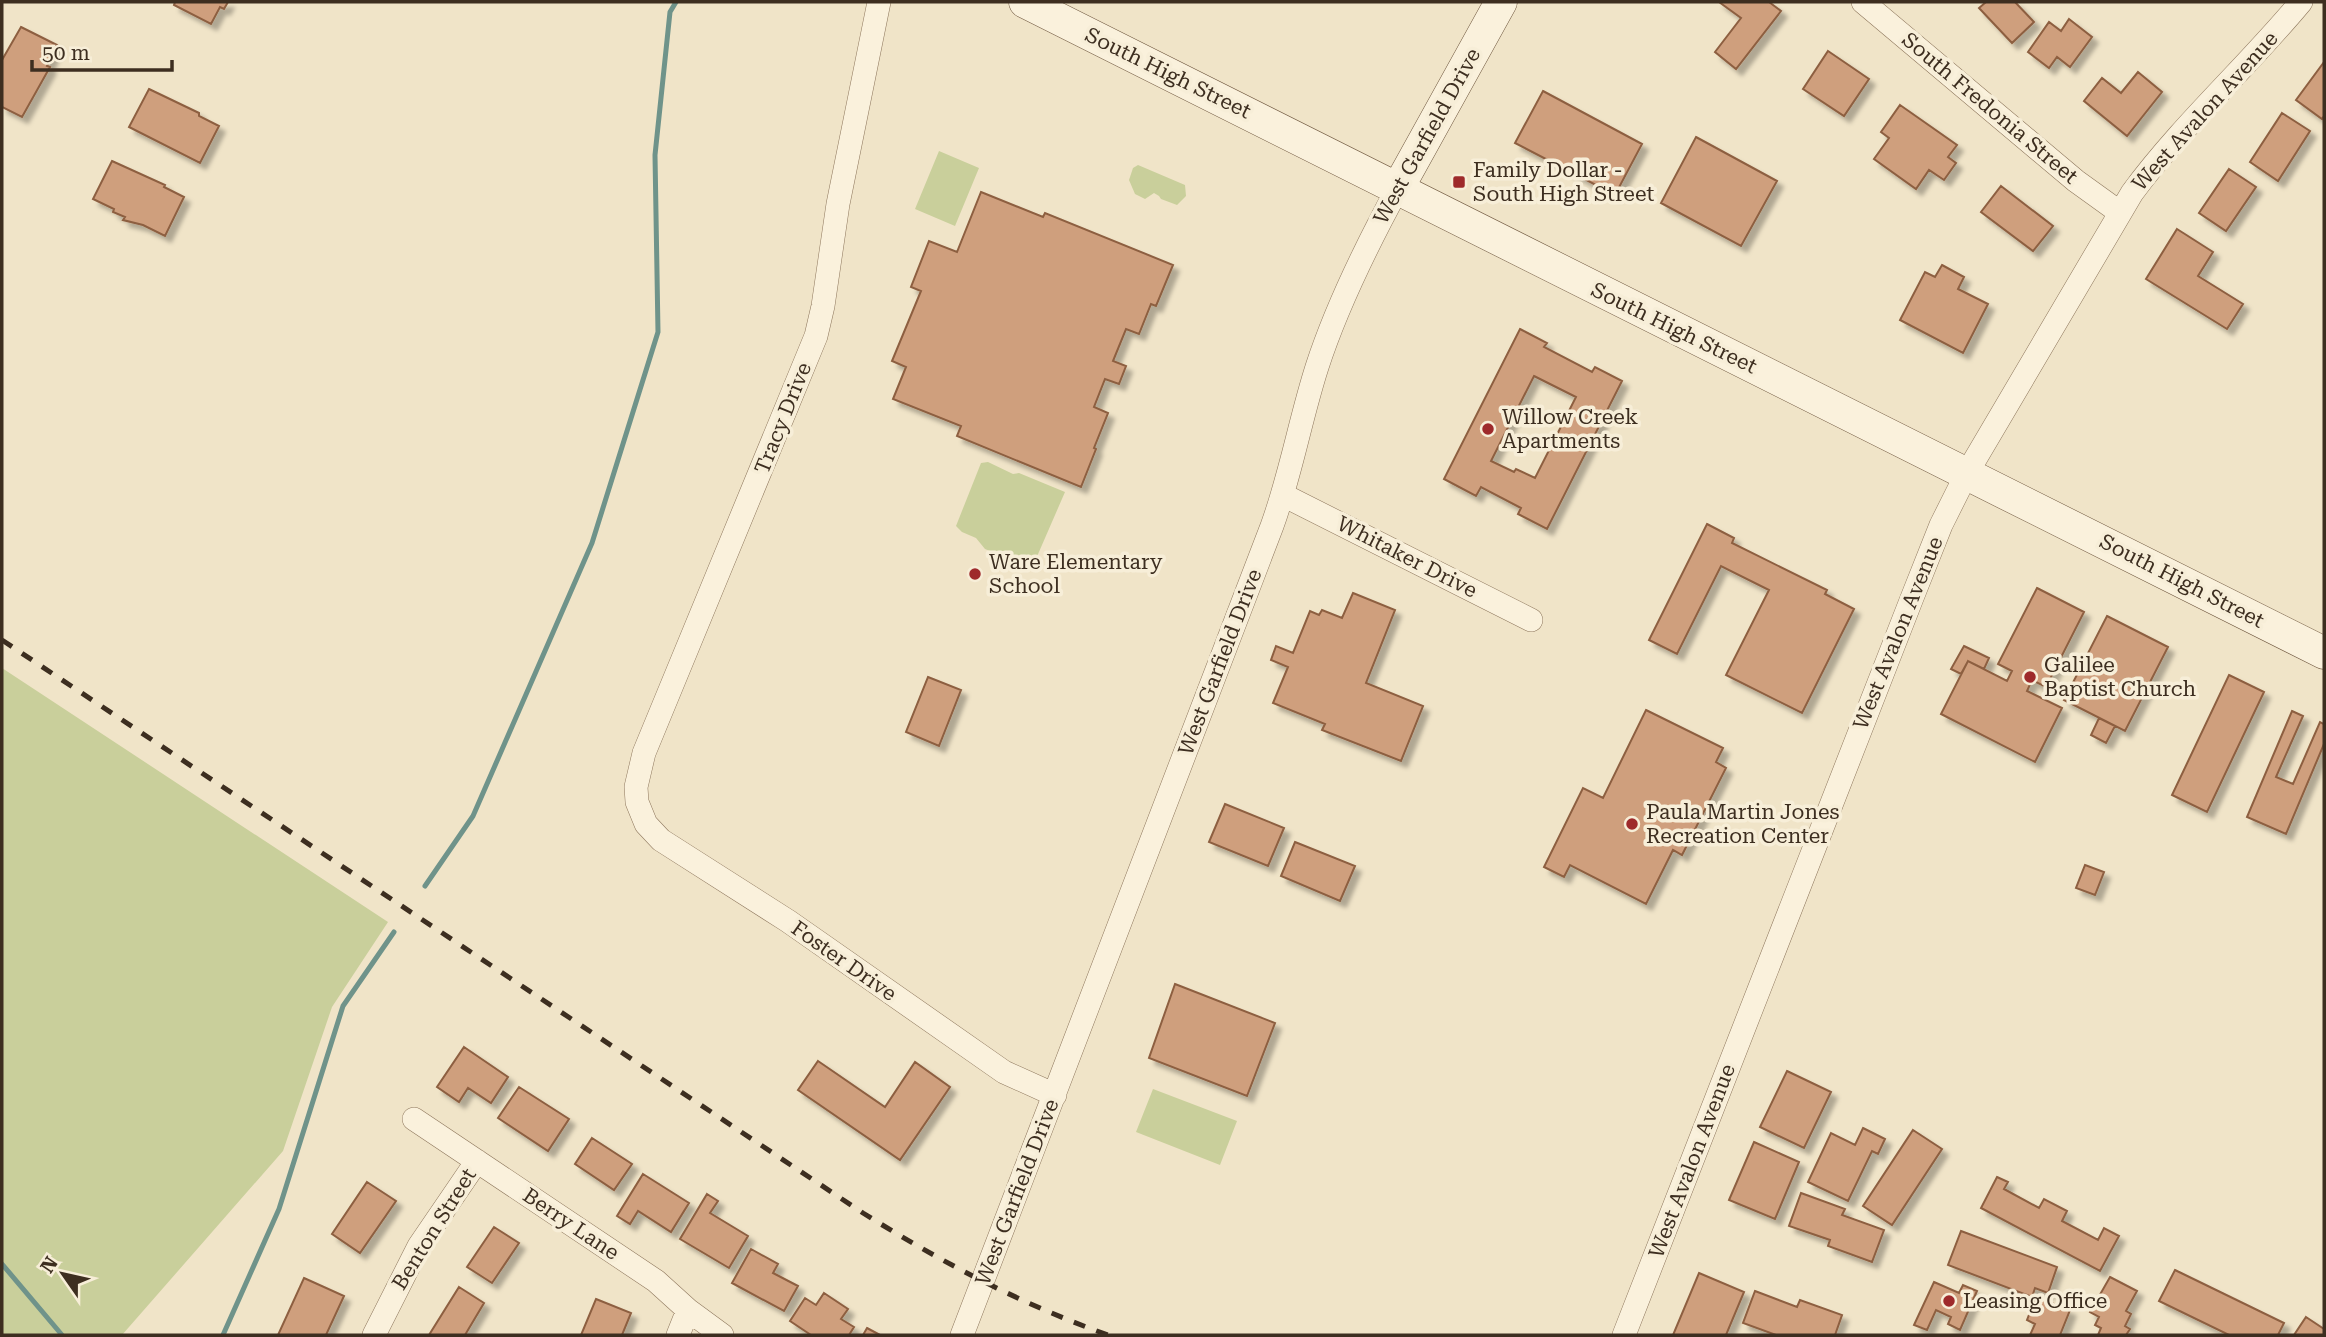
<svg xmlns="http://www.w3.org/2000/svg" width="2326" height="1337" font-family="'Roboto Serif',serif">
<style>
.green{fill:#c9cf9b}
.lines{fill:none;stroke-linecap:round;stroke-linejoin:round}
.stream{stroke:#6f938a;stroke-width:5}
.building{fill:#cf9f7d;stroke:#8d5f41;stroke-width:2;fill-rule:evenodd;filter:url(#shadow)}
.street-casing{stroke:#8d765c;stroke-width:24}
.secondary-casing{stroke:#6f573f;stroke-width:33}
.street{stroke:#faf1dc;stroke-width:23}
.secondary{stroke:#faf1dc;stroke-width:32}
.rail{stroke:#3d2e20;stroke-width:5;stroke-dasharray:12 12;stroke-linecap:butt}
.poi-dot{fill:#9e2a2b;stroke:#f7eed8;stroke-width:2.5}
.labels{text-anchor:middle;stroke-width:7;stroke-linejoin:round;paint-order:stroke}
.street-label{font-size:21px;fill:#3d2e20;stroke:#f7eed8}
.poi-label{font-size:21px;fill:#3d2e20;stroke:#f7eed8;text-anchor:start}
</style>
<defs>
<filter id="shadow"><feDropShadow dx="6" dy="6" stdDeviation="2" flood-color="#0004"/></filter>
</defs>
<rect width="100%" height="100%" fill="#f0e4c8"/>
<path class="green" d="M 939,151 L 979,168 L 955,226 L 915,209 Z
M 1138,165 L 1185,185 L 1186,196 L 1177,205 L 1161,199 L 1159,196 L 1154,193 L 1145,199 L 1135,194 L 1129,180 L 1133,168 Z
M 988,462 L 1013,474 L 1019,473 L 1065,492 L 1032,568 L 985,549 L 976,538 L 962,532 L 956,526 L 981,463 Z
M 2,668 L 388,922 L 332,1007 L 283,1151 L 122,1335 L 2,1335 Z
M 1153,1089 L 1237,1121 L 1220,1165 L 1136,1132 Z"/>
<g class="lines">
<path class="stream" d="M 425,886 L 473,816 L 592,543 L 658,332 L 655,155 L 670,12 L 676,2
M 2,1264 L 62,1335
M 223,1335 L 279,1209 L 343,1006 L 394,932"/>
</g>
<path class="building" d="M 175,2 L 228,2 L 224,9 L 220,7 L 211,24 L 174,5 Z
M 1719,2 L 1769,2 L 1781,11 L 1736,69 L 1715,52 L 1741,18 Z
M 1986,2 L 2015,2 L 2034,22 L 2012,43 L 1979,8 Z
M 2069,19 L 2092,37 L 2070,67 L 2057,57 L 2049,68 L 2028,52 L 2049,22 L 2061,31 Z
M 21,27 L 57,45 L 47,66 L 50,67 L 22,117 L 2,107 L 2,60 Z
M 1828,51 L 1869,79 L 1844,116 L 1803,89 Z
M 2324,62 L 2324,116 L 2322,119 L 2296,100 Z
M 2138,72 L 2162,92 L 2127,136 L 2084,101 L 2102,78 L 2121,93 Z
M 149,89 L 199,113 L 199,116 L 219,126 L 200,163 L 129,127 Z
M 1543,91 L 1642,144 L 1615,195 L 1515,143 Z
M 1900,105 L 1957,145 L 1948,157 L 1956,163 L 1944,180 L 1929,170 L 1916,189 L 1874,159 L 1889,138 L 1881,132 Z
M 2282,113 L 2310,131 L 2278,181 L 2250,162 Z
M 1696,137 L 1777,181 L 1741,246 L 1661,203 Z
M 112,161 L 165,185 L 164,187 L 184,197 L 165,236 L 143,225 L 123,220 L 125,217 L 113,212 L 114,209 L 93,199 Z
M 2229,169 L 2256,187 L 2226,231 L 2199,213 Z
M 2001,186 L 2053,226 L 2033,251 L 1981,212 Z
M 981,192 L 1043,217 L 1045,213 L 1173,265 L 1156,306 L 1151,304 L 1139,334 L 1126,329 L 1113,361 L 1126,366 L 1119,384 L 1105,379 L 1094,407 L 1108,413 L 1094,448 L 1096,449 L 1081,487 L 957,436 L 961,426 L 893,399 L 906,367 L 892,361 L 921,291 L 911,287 L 929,241 L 957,252 Z
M 2177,229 L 2213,252 L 2198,276 L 2243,304 L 2227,329 L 2146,279 Z
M 1942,265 L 1964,277 L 1958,289 L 1988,304 L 1963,353 L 1900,320 L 1925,272 L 1935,277 Z
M 1520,329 L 1547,343 L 1544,347 L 1592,372 L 1595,367 L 1622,381 L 1547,529 L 1518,514 L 1521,508 L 1481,487 L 1476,496 L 1444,479 ZM 1534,376 L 1576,397 L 1535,478 L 1516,469 L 1514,472 L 1491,461 Z
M 1707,524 L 1734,538 L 1732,543 L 1827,590 L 1825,594 L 1854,609 L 1802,713 L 1726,675 L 1769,590 L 1721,566 L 1677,654 L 1649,640 Z
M 2037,588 L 2084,612 L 2046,687 L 2032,680 L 2027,691 L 2062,708 L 2035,762 L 1941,714 L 1968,661 L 2007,681 L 2012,671 L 1998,664 Z
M 1353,593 L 1395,610 L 1366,683 L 1423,706 L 1401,761 L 1322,730 L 1325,724 L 1273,703 L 1288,667 L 1271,660 L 1276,646 L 1293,653 L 1310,611 L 1319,615 L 1322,610 L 1342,618 Z
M 2107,616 L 2168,647 L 2125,731 L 2064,700 Z
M 1964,646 L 1989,658 L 1984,669 L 1968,661 L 1961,674 L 1951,669 Z
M 2229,675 L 2264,692 L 2207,812 L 2172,795 Z
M 928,677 L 961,690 L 939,746 L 906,732 Z
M 1646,710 L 1723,748 L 1716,762 L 1726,768 L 1682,855 L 1673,850 L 1646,904 L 1570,865 L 1564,877 L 1544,867 L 1583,788 L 1603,798 Z
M 2292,711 L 2303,716 L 2276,777 L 2293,784 L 2320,722 L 2324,724 L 2324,744 L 2286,834 L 2247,817 Z
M 2099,718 L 2115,726 L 2106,743 L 2091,735 Z
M 1225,804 L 1284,828 L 1268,866 L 1209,842 Z
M 1295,842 L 1355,866 L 1340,901 L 1281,876 Z
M 2085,865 L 2104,872 L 2095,895 L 2076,888 Z
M 1175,984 L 1275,1023 L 1247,1096 L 1149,1058 Z
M 464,1047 L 508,1077 L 491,1103 L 468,1088 L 459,1102 L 437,1087 Z
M 818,1061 L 885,1107 L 915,1062 L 950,1087 L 900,1160 L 798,1090 Z
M 1787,1071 L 1831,1092 L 1804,1148 L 1760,1127 Z
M 519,1087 L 569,1119 L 548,1151 L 498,1118 Z
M 1863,1128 L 1885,1139 L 1878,1154 L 1872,1151 L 1848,1201 L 1808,1182 L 1831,1133 L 1855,1145 Z
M 1913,1130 L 1942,1149 L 1892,1225 L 1863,1206 Z
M 592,1138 L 632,1164 L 614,1190 L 575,1164 Z
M 1754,1142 L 1799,1162 L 1775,1219 L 1729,1200 Z
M 643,1174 L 689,1203 L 671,1232 L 638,1211 L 630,1224 L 617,1216 Z
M 1997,1177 L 2008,1182 L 2004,1189 L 2039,1208 L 2044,1199 L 2067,1211 L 2062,1221 L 2098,1240 L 2104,1228 L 2119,1236 L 2100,1271 L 1981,1208 Z
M 367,1182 L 396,1201 L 360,1253 L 332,1234 Z
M 1801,1193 L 1845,1209 L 1842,1215 L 1884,1230 L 1872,1262 L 1828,1246 L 1830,1240 L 1789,1226 Z
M 707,1194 L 718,1201 L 710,1213 L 748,1236 L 729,1268 L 680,1239 Z
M 494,1227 L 519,1243 L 492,1283 L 467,1267 Z
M 1961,1231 L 2057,1267 L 2048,1293 L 2035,1288 L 2032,1297 L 1948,1265 Z
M 751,1249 L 778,1264 L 773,1273 L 798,1286 L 784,1311 L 732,1283 Z
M 2175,1270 L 2284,1323 L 2278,1335 L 2229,1335 L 2159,1301 Z
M 1699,1273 L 1744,1292 L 1726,1335 L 1673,1335 Z
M 2110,1277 L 2137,1291 L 2126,1311 L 2131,1314 L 2125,1326 L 2130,1329 L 2126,1335 L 2098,1335 L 2101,1328 L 2095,1325 L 2099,1317 L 2090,1312 Z
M 304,1278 L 344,1296 L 326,1335 L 278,1335 Z
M 1934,1282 L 1959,1293 L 1963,1285 L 1977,1291 L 1960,1330 L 1948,1324 L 1951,1317 L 1936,1310 L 1927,1330 L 1914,1325 Z
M 459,1287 L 484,1303 L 465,1335 L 429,1335 Z
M 1755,1291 L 1797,1307 L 1800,1300 L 1842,1315 L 1835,1335 L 1776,1335 L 1743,1323 Z
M 824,1293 L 848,1309 L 841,1319 L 854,1327 L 849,1335 L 811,1335 L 790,1321 L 805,1298 L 816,1305 Z
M 2036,1297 L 2070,1310 L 2060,1335 L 2030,1335 L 2035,1324 L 2027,1320 Z
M 596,1299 L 631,1313 L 622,1335 L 581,1335 Z
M 2306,1317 L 2324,1329 L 2324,1335 L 2294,1335 Z
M 867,1328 L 880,1335 L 863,1335 Z"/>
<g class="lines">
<defs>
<path id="street" d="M 879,2 L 838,204 L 823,306 L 816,336 L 644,753 L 636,787 L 637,802 L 646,824 L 661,840 L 788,921 L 1004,1072 L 1055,1095
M 1863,2 L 2076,181 L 2119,212
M 1283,495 L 1531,620
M 414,1119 L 656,1281 L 688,1310 L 722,1335
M 374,1335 L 419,1246 L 477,1161
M 678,1335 L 688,1310
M 962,1335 L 1272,526 C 1291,474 1300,420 1317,367 C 1337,305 1367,245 1398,188
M 1624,1335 L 1912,598 L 1941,525 L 1967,473 L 2132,193 C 2182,125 2247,67 2301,2"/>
<path id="secondary" d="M 1025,2 L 2324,653
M 1398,188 L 1501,2"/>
</defs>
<use href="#street" class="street-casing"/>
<use href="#secondary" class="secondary-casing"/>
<use href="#street" class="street"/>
<use href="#secondary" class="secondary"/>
<path class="rail" d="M 2,640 L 863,1213 C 941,1262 1021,1304 1108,1335"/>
</g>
<g class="poi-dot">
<rect x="1452" y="175" width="14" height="14" rx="3.5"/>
<circle cx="1488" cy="429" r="7"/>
<circle cx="975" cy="574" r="7"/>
<circle cx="2030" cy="677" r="7"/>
<circle cx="1632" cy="824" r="7"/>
<circle cx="1949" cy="1301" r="7"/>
</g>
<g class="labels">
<g class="street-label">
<text transform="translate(1168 73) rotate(26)" y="7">South High Street</text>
<text transform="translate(1990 108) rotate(40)" y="7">South Fredonia Street</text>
<text transform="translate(2205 111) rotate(-48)" y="7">West Avalon Avenue</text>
<text transform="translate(1427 136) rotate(-61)" y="7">West Garfield Drive</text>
<text transform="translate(1674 328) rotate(26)" y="7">South High Street</text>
<text transform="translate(783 418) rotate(-68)" y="7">Tracy Drive</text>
<text transform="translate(1407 557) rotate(27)" y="7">Whitaker Drive</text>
<text transform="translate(2182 581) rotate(27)" y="7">South High Street</text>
<text transform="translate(1898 633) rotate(-68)" y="7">West Avalon Avenue</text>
<text transform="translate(1220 662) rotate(-69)" y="7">West Garfield Drive</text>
<text transform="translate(844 961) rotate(35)" y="7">Foster Drive</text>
<text transform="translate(1692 1161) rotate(-69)" y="7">West Avalon Avenue</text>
<text transform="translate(1017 1192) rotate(-69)" y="7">West Garfield Drive</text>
<text transform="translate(571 1224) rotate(34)" y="7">Berry Lane</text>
<text transform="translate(434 1229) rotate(-58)" y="7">Benton Street</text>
</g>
<g class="poi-label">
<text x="1473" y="177">Family Dollar -<tspan x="1473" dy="24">South High Street</tspan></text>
<text x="1502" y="424">Willow Creek<tspan x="1502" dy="24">Apartments</tspan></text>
<text x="989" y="569">Ware Elementary<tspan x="989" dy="24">School</tspan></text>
<text x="2044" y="672">Galilee<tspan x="2044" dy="24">Baptist Church</tspan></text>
<text x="1646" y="819">Paula Martin Jones<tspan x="1646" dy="24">Recreation Center</tspan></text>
<text x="1963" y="1308">Leasing Office</text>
</g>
</g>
<rect width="2326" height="1337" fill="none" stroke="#3d2e20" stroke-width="7"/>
<g transform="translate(63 1274) rotate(304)" stroke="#f7eed8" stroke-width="5" paint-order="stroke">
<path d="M0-5L12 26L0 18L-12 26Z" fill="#3d2e20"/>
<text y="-10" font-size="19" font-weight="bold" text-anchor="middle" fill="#3d2e20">N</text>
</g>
<path d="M32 60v10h140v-10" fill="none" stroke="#3d2e20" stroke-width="3.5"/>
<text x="42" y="60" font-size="21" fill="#3d2e20" stroke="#f7eed8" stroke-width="5" paint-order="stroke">50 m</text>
</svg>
